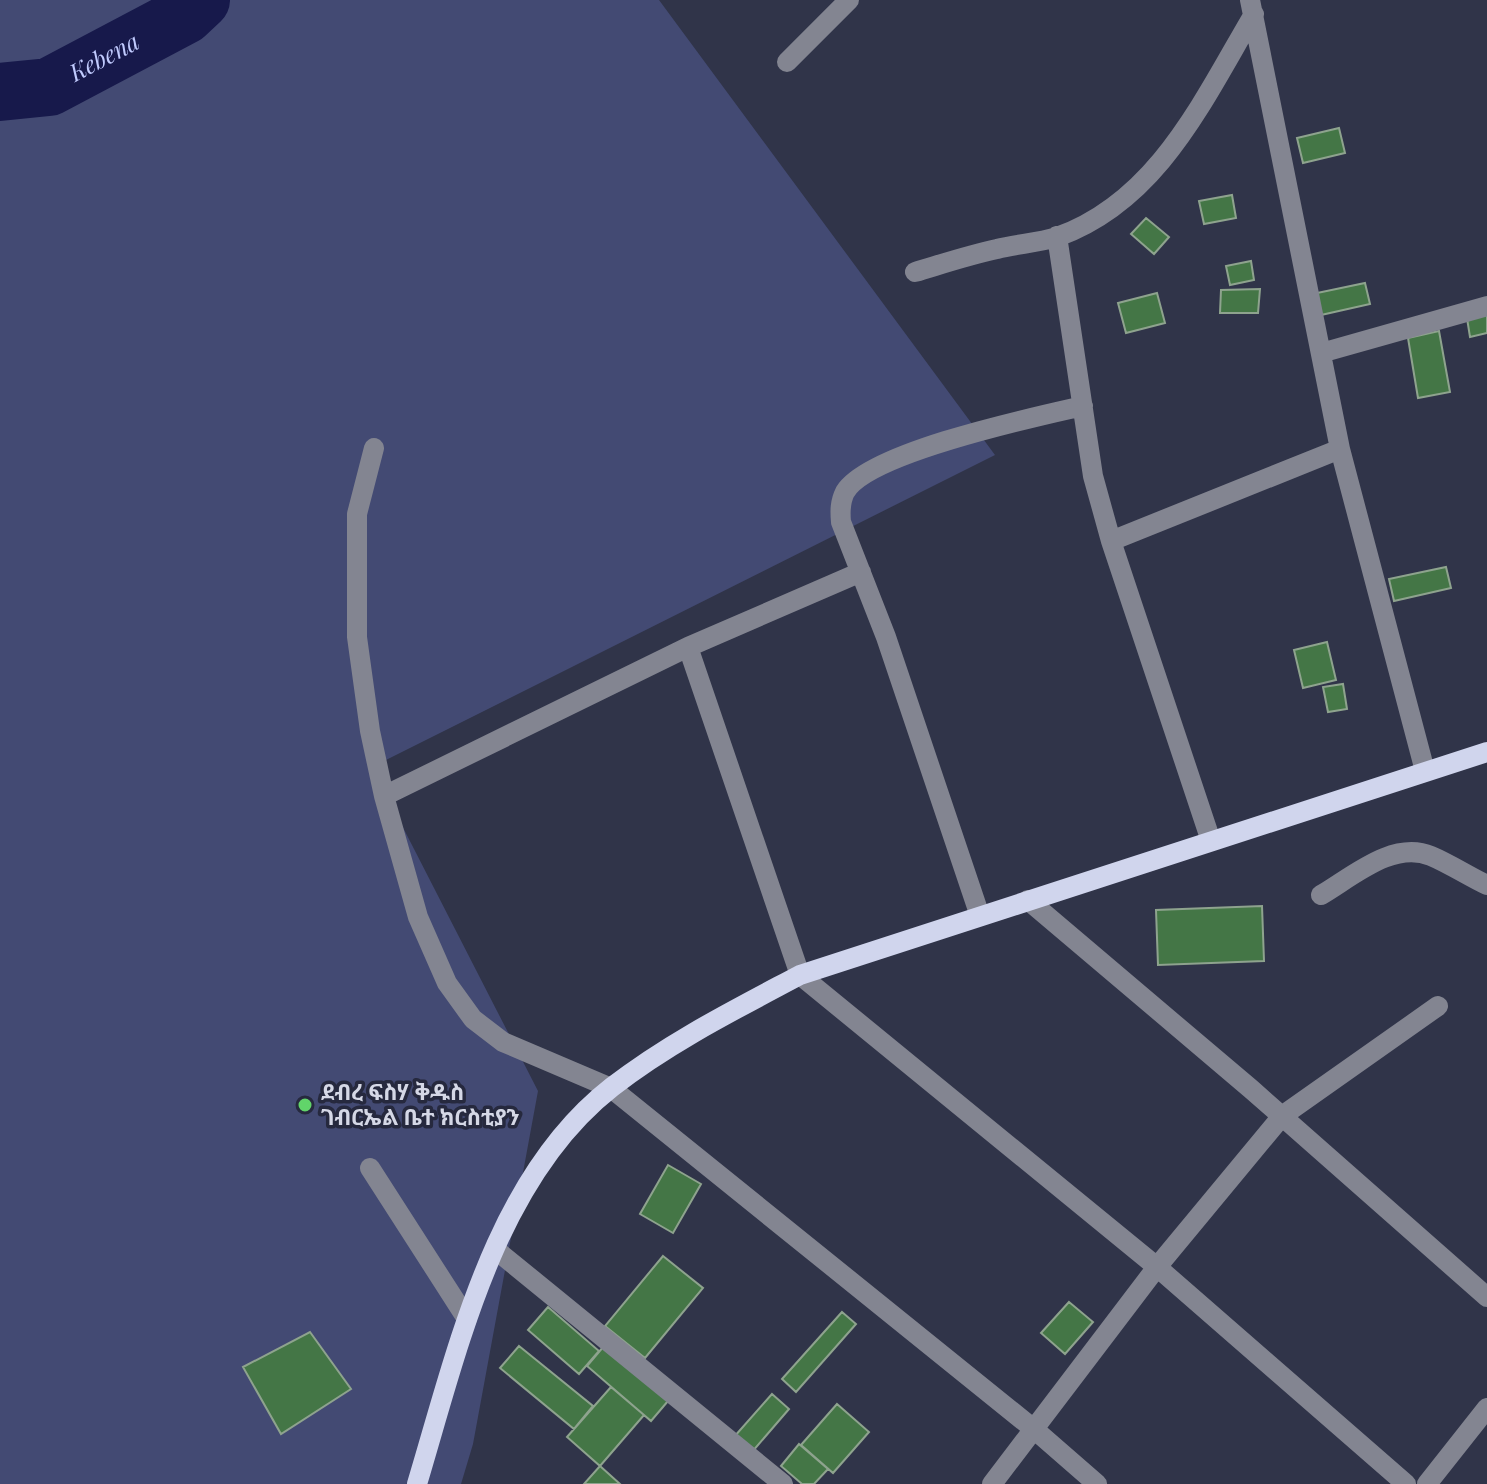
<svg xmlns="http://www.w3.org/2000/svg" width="1487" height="1484" font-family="'Playfair Display','Noto Sans Ethiopic',serif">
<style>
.green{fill:#434a73}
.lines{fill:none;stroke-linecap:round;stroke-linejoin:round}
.river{stroke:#17194b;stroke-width:58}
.building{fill:#447646;stroke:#8ea38e;stroke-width:2}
.minor{stroke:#838591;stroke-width:20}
.major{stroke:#d0d5ed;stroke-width:20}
.poi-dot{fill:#61d46a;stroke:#26293e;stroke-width:3}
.labels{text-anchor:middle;stroke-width:7;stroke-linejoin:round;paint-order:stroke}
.poi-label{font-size:22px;font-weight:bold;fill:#d5d8e6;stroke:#26293e;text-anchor:start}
.water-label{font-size:24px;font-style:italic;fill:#c1cbfe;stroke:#26293e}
</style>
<rect width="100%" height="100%" fill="#303449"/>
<path class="green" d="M 0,0 L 659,0 L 995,455 L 372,767 L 538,1091 L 473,1444 L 461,1484 L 0,1484 Z"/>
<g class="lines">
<path class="river" id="s1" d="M 0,92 L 49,87 L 185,15 L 201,0"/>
</g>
<path class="building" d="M 1339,128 L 1345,153 L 1303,163 L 1297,138 Z
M 1232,195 L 1236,218 L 1204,224 L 1199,201 Z
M 1146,218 L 1169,237 L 1154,254 L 1131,234 Z
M 1251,261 L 1254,280 L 1230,285 L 1226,266 Z
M 1365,283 L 1370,304 L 1321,315 L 1317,293 Z
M 1260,289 L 1258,313 L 1220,313 L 1221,290 Z
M 1157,293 L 1165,323 L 1126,333 L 1118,303 Z
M 1487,308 L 1487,333 L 1470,337 L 1466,312 Z
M 1439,331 L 1450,392 L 1418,398 L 1408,338 Z
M 1446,567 L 1451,588 L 1394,601 L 1389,579 Z
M 1327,642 L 1336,680 L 1303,688 L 1294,650 Z
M 1343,684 L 1347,709 L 1328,712 L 1323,687 Z
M 1262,906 L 1264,961 L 1158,965 L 1156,910 Z
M 668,1165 L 701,1184 L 673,1233 L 640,1214 Z
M 663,1256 L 703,1288 L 645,1358 L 605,1326 Z
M 1069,1302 L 1093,1322 L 1065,1354 L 1041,1333 Z
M 548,1307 L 599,1351 L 579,1374 L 528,1330 Z
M 842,1312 L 856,1324 L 796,1392 L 782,1379 Z
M 310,1332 L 351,1389 L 281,1434 L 243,1367 Z
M 519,1346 L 593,1406 L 574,1429 L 500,1368 Z
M 604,1346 L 668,1401 L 651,1421 L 587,1366 Z
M 611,1387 L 644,1415 L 600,1466 L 567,1437 Z
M 772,1394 L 789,1409 L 752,1452 L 734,1437 Z
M 837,1404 L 869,1432 L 833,1473 L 801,1445 Z
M 799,1444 L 828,1469 L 814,1484 L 802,1484 L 781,1466 Z
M 600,1466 L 620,1484 L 584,1484 Z"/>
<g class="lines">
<path class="minor" d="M 1250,0 L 1340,449 L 1425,771
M 787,62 L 849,0
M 1057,236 L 1093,476 L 1111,541 L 1211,841
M 915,272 C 942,264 969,255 997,249 C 1016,244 1038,243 1057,237 C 1158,201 1203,100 1254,14
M 1321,353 L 1487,306
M 374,448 L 357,514 L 357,637 L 370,731 L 384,796 L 418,917 L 447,983 L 473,1019 L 503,1042 L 611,1088 L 1035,1430 L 1097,1484
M 1111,541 L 1340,449
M 688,647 L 800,975 L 1157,1267 L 1406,1484
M 384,796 L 688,647 L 861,572
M 1321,895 C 1352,877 1393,840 1431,856 C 1450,864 1468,876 1487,885
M 1028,900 L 1251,1089 L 1487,1297
M 980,916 L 886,637 L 841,522 C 840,511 840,502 845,492 C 869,452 1035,417 1083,406
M 370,1168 L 467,1319
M 496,1250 L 783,1484
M 992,1484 L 1157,1267 L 1282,1116 L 1438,1006
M 1427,1484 L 1487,1408"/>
<path class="major" d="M 417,1484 C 458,1348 495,1178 612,1087 C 670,1042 736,1009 800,975 L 1487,752"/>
</g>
<circle class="poi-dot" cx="305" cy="1105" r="8"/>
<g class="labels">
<g class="poi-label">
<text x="321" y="1100">ደብረ ፍስሃ ቅዱስ<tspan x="321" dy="25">ገብርኤል ቤተ ክርስቲያን</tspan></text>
</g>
<g class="water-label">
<text dy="8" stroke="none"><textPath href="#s1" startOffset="112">Kebena</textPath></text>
</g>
</g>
</svg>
